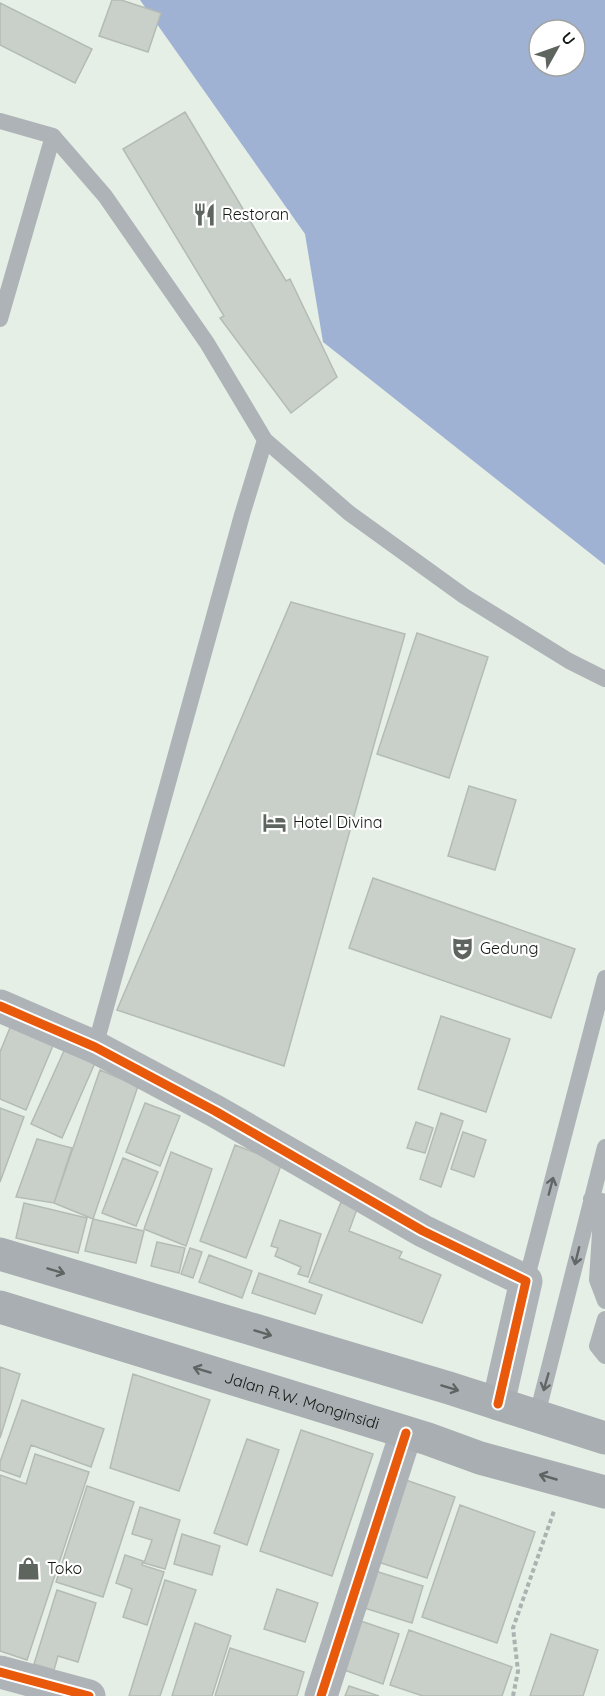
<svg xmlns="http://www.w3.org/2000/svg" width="605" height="1696" font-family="Quicksand,sans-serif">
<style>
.water{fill:#9fb2d4;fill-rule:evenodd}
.building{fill:#c9d0c9;stroke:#b4bbb4;stroke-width:1.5}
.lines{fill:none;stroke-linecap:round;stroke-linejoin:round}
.path{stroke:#acb2b1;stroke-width:4;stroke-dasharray:4.5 3;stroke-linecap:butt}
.service{stroke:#aeb3b7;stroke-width:16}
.minor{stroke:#aeb3b7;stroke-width:33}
.trunk{stroke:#a8aeb1;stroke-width:33}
.cycleway-casing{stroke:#fff;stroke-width:13}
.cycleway{stroke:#e8590c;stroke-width:9}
.oneway{stroke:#616666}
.oneway2{stroke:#5e6462}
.labels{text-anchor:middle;stroke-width:4.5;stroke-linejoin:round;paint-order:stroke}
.poi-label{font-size:16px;fill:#141914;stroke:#fff;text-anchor:start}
.street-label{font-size:16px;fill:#141914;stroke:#fff}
</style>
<rect width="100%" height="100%" fill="#e6efe6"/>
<path class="water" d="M 140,0 L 605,0 L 605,565 L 323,342 L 305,234 ZM 539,30 L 575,30 L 575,66 L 539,66 Z"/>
<path class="building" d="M 112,0 L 121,0 L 161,13 L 148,52 L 99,36 Z
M 0,3 L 92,49 L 75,83 L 0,45 Z
M 185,112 L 286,281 L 290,279 L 337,377 L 291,413 L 220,318 L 224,316 L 123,149 Z
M 291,602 L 405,634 L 284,1066 L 117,1010 Z
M 417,633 L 488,657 L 449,778 L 377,754 Z
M 469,786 L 516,800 L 495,870 L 448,856 Z
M 373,878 L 575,949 L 551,1018 L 349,948 Z
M 441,1016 L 510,1039 L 486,1112 L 418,1089 Z
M 14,1018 L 57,1036 L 26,1110 L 0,1099 L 0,1052 Z
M 68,1042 L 98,1056 L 62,1138 L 31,1124 Z
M 100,1070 L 138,1086 L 93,1219 L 54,1203 Z
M 145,1103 L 180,1116 L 160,1166 L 126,1152 Z
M 0,1108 L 24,1117 L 0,1182 Z
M 441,1113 L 463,1121 L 441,1187 L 420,1179 Z
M 416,1122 L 433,1128 L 425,1153 L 407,1148 Z
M 463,1132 L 486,1140 L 474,1177 L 451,1169 Z
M 37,1139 L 72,1148 L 54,1203 L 16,1197 Z
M 235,1145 L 282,1163 L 246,1258 L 200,1241 Z
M 171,1152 L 212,1169 L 186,1246 L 144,1229 Z
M 123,1158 L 158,1172 L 136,1226 L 102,1213 Z
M 341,1202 L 357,1209 L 349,1231 L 402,1252 L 399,1258 L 441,1275 L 422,1323 L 309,1282 Z
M 24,1203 L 87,1218 L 78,1253 L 16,1238 Z
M 93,1219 L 144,1231 L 136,1263 L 85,1251 Z
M 280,1220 L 321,1234 L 308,1277 L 298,1274 L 301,1267 L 275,1256 L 278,1248 L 271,1246 Z
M 157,1242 L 185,1248 L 179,1273 L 151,1266 Z
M 190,1248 L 202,1252 L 193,1278 L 181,1274 Z
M 209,1255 L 252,1271 L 242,1298 L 199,1282 Z
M 259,1273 L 322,1295 L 315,1314 L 252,1293 Z
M 0,1367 L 20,1374 L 0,1438 Z
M 133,1374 L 210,1400 L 179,1491 L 110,1468 Z
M 22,1400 L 104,1429 L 91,1467 L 31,1445 L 20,1477 L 0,1470 L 0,1462 Z
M 301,1430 L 373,1454 L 332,1576 L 260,1551 Z
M 247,1439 L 279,1450 L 247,1545 L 214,1533 Z
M 35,1454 L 89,1472 L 27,1660 L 0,1651 L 0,1475 L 26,1484 Z
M 400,1478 L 455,1497 L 427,1578 L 372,1560 Z
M 87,1486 L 134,1502 L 103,1597 L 56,1582 Z
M 460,1505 L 535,1532 L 497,1643 L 422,1617 Z
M 140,1507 L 180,1520 L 165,1569 L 144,1563 L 152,1540 L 132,1534 Z
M 182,1534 L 220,1546 L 212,1575 L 174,1564 Z
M 125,1555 L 143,1561 L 142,1565 L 164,1572 L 147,1625 L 123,1617 L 132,1589 L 116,1583 Z
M 369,1569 L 423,1586 L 412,1623 L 358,1606 Z
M 165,1580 L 196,1590 L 160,1696 L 129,1696 Z
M 277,1589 L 318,1603 L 305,1642 L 264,1629 Z
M 57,1590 L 96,1603 L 78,1662 L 58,1656 L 54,1670 L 34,1664 Z
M 352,1618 L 399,1634 L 383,1684 L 336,1667 Z
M 195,1623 L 231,1636 L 212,1696 L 172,1696 Z
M 409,1630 L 512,1667 L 502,1696 L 423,1696 L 390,1685 Z
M 551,1634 L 598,1650 L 583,1696 L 530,1696 Z
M 230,1648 L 304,1672 L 297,1696 L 215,1696 Z
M 349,1686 L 379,1696 L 345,1696 Z"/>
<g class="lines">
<path class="path" d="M 513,1696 L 518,1671 L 513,1628 L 554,1511"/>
<path class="service" d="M 0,121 L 53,136
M 0,319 L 53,136 L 105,196 L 207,343 L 265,440 L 349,513 L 464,596 L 569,661 L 605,679
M 95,1047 L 242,515 L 265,440
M 591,1199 L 602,1201 L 597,1280 L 605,1301
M 526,1281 L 605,978
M 605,1319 L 597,1346 L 605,1356
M 537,1415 L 605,1147"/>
<path class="minor" d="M 0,1006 L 95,1047 L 215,1111 L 423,1231 L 526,1281 L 498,1404
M 0,1672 L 89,1696
M 321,1696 L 406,1433"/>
<g class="trunk">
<path d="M 0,1254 L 449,1388 L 605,1438"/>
<path id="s1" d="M 0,1307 L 428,1439 L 480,1458 L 605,1492"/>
</g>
<defs>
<path id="cycleway" d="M 0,1006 L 95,1047 L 215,1111 L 423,1231 L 526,1281 L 498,1404
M 0,1672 L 89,1696
M 321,1696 L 406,1433"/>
</defs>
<use href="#cycleway" class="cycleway-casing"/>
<use href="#cycleway" class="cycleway"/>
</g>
<defs><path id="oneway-shaft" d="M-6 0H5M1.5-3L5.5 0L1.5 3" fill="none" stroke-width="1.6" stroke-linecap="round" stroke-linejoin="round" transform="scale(1.5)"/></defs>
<g class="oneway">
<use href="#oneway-shaft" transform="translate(551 1186) rotate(-75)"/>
<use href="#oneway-shaft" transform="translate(577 1256) rotate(104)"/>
<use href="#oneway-shaft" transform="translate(546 1382) rotate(106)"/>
</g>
<g class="oneway2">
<use href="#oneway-shaft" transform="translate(56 1271) rotate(17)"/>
<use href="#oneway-shaft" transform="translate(263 1333) rotate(17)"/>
<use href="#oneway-shaft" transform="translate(202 1370) rotate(-163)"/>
<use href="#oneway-shaft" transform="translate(450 1388) rotate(17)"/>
<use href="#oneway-shaft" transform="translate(548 1477) rotate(-164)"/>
</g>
<defs>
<symbol id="restaurant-bare" viewBox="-9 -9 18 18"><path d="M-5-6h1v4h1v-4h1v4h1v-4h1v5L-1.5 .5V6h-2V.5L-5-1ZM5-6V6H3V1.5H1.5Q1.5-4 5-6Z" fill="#5e645e" stroke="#fff" stroke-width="2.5" paint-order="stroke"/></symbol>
<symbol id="hotel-bare" viewBox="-9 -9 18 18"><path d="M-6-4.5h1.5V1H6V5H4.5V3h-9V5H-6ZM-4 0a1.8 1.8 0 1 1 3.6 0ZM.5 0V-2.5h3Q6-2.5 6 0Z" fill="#5e645e" stroke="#fff" stroke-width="2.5" paint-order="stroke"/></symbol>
<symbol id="theatre-bare" viewBox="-9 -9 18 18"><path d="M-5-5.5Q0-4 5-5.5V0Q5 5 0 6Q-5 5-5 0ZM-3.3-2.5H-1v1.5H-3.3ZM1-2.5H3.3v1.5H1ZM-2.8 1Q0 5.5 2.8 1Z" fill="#5e645e" stroke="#fff" stroke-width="2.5" paint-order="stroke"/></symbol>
<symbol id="shop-bare" viewBox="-9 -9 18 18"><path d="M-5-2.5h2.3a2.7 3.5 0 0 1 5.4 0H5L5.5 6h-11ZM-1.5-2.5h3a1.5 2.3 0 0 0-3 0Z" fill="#5e645e" stroke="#fff" stroke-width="2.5" paint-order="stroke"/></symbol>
</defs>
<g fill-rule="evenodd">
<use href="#restaurant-bare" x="188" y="198" width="33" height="33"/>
<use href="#hotel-bare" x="258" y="806" width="33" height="33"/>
<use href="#theatre-bare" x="446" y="932" width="33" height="33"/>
<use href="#shop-bare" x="12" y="1552" width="33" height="33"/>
</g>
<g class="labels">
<g class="poi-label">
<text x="222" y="220">Restoran</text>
<text x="293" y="828">Hotel Divina</text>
<text x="480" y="954">Gedung</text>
<text x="47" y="1574">Toko</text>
</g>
<g class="street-label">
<text dy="6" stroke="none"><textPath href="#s1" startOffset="316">Jalan R.W. Monginsidi</textPath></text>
</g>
</g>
<g transform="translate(557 48) rotate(50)"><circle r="28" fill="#ffffff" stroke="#a1a3a1" stroke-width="1.5"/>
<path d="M0-4.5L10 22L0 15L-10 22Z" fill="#5e645e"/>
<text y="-9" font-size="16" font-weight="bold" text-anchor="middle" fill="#141914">U</text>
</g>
</svg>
